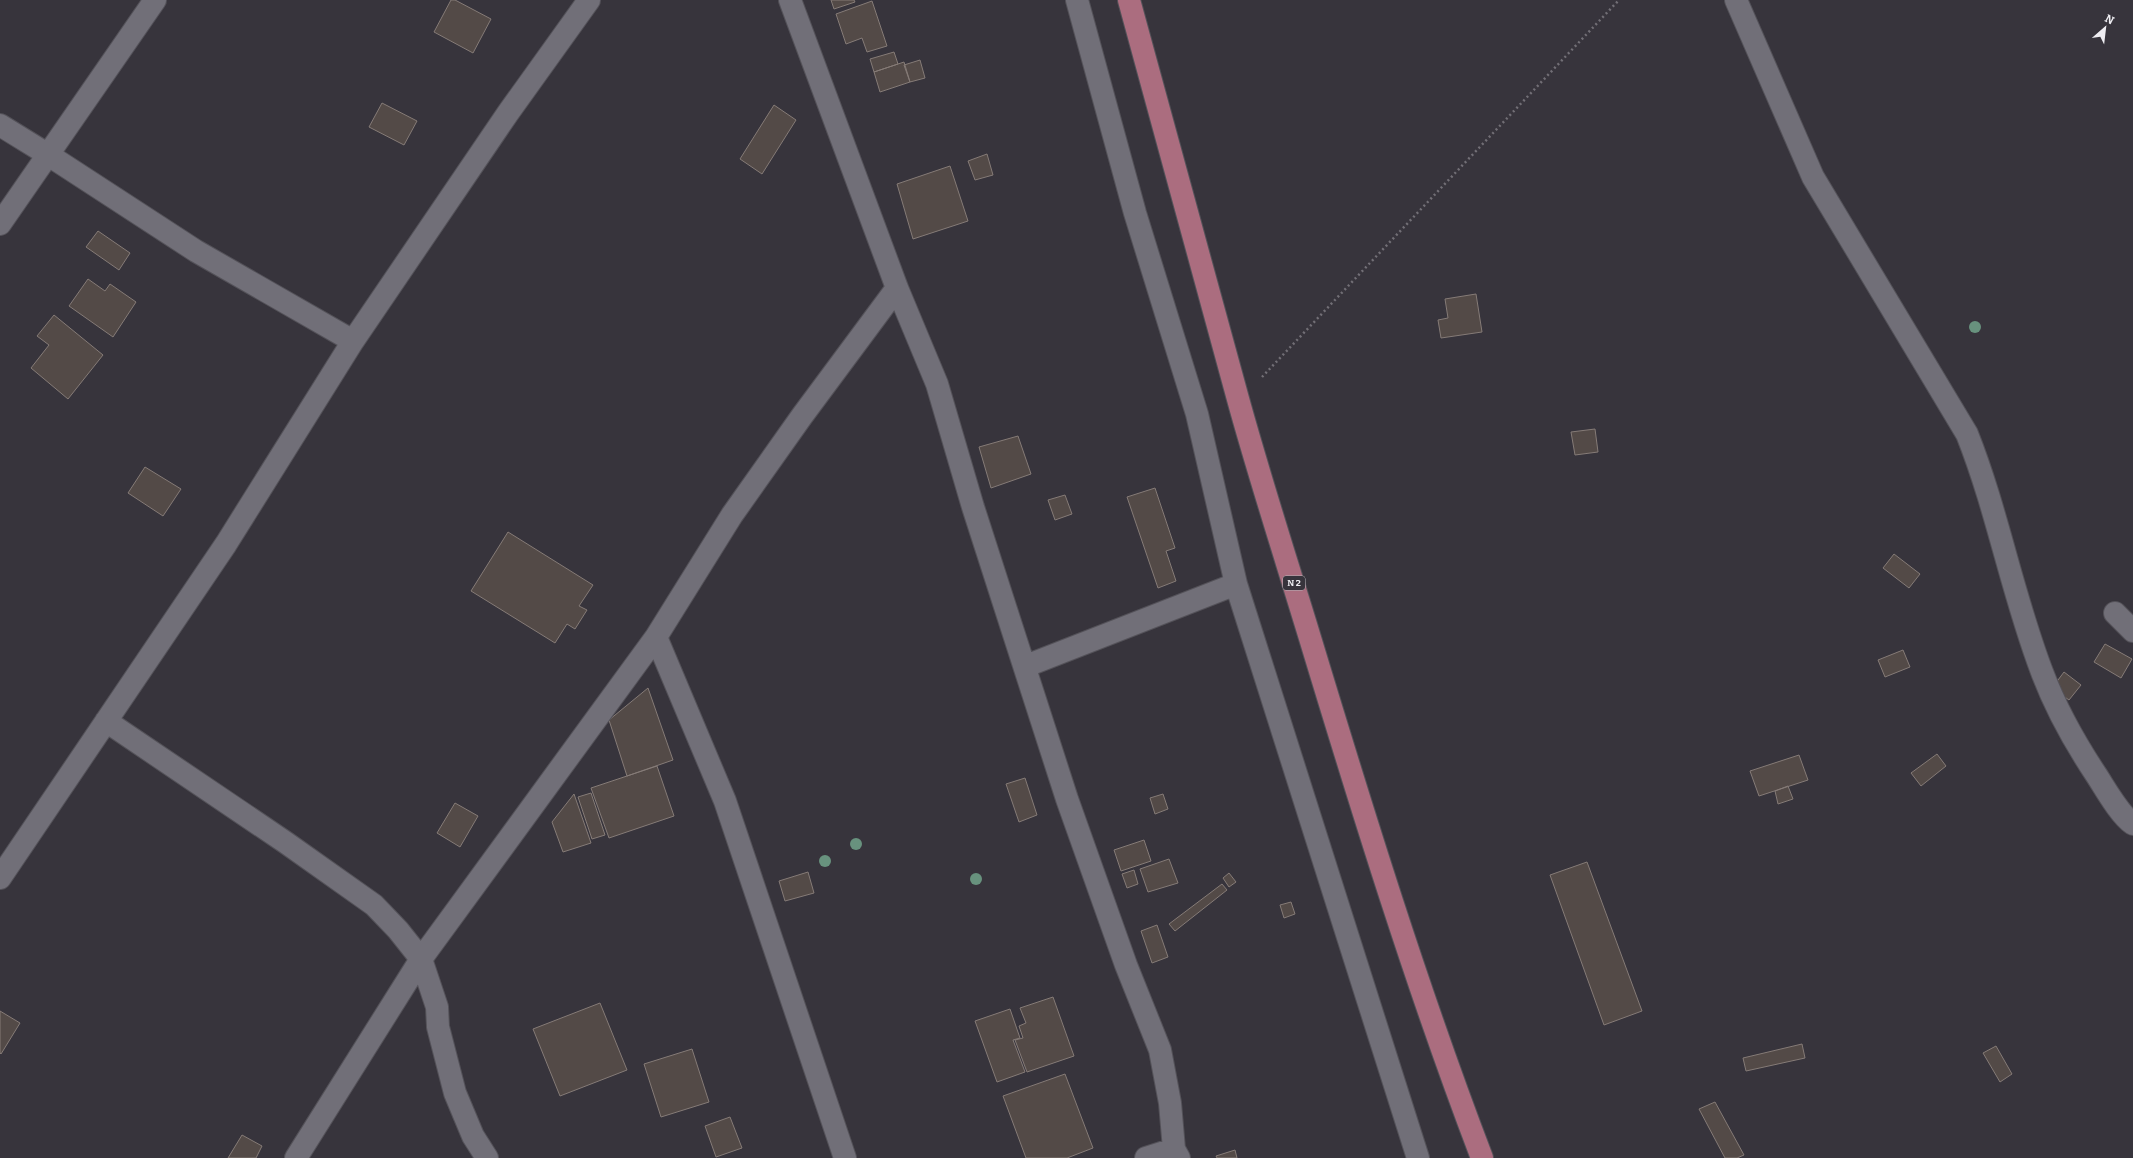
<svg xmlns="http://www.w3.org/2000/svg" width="2133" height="1158" font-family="Bitter,serif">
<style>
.building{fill:#534a47;stroke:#857b77}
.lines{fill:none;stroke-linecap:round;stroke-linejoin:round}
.minor-casing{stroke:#545259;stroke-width:24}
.major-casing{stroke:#545259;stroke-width:24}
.path{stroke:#726f76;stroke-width:2.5;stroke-dasharray:2 3;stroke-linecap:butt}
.minor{stroke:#716f78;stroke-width:22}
.major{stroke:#ab6d7f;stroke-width:22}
.tree{fill:#68927e}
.labels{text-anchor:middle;stroke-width:3.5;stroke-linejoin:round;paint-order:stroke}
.shield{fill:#37343c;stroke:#b7b6bb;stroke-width:1}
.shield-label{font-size:9px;font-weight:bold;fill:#eeedf2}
</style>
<rect width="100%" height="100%" fill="#37343c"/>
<path class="building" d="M 451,0 L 455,0 L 491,19 L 473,53 L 434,32 Z
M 831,0 L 854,0 L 855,2 L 834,9 Z
M 872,1 L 887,46 L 867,52 L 862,38 L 846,44 L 836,14 Z
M 894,52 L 898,64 L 874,72 L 870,59 Z
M 920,60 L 925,78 L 910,82 L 904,65 Z
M 904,62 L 910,82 L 880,92 L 874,72 Z
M 382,103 L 417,121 L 404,145 L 369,127 Z
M 774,105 L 796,120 L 762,174 L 740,159 Z
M 987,154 L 993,175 L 975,180 L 968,161 Z
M 950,166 L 968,221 L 913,239 L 897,184 Z
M 98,231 L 130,253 L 119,270 L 86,247 Z
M 88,279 L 105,291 L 110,284 L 136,302 L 113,337 L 69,306 Z
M 1476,294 L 1482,332 L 1441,338 L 1438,320 L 1448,318 L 1445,299 Z
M 54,315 L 103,355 L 68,399 L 31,368 L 49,345 L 37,336 Z
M 1595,429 L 1598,452 L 1575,455 L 1571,432 Z
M 1018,436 L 1031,474 L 991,488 L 979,447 Z
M 145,467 L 181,489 L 163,516 L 128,493 Z
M 1155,488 L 1175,548 L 1166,551 L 1176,581 L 1158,588 L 1127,497 Z
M 1065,495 L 1072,514 L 1055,520 L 1048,500 Z
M 508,532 L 593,585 L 579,606 L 587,610 L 575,629 L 567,624 L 555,643 L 471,591 Z
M 1894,554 L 1920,574 L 1909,588 L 1883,568 Z
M 2105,644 L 2132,659 L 2121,678 L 2094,662 Z
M 1903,650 L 1910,667 L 1885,677 L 1878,660 Z
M 2064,672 L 2081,685 L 2069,700 L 2052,688 Z
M 648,688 L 673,760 L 627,776 L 609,720 Z
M 1937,754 L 1946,766 L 1921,786 L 1911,773 Z
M 1799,755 L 1808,780 L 1759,796 L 1750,771 Z
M 657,766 L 674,816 L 609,838 L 591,788 Z
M 1025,778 L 1037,815 L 1019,822 L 1006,784 Z
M 1788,786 L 1793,799 L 1778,804 L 1775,791 Z
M 591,793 L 605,835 L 592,839 L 578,797 Z
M 574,794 L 591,843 L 563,852 L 552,822 Z
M 1163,794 L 1168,809 L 1155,814 L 1150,798 Z
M 455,803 L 478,816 L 460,847 L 437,833 Z
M 1144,840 L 1151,861 L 1121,871 L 1114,850 Z
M 1169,859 L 1178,883 L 1148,892 L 1140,869 Z
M 1587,862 L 1642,1011 L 1604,1025 L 1550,875 Z
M 1134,870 L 1138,884 L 1127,888 L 1122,874 Z
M 808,872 L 814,893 L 785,901 L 779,881 Z
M 1229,873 L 1236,882 L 1229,887 L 1223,878 Z
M 1222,884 L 1227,890 L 1175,931 L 1169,924 Z
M 1291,902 L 1295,914 L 1284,918 L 1280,905 Z
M 1157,925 L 1168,957 L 1152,963 L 1141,931 Z
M 1053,997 L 1074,1056 L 1027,1072 L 1015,1040 L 1023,1038 L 1019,1026 L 1026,1023 L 1020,1008 Z
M 600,1003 L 627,1070 L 560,1096 L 533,1029 Z
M 1010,1009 L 1020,1038 L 1013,1040 L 1025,1072 L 997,1082 L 975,1021 Z
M 0,1011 L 20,1023 L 1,1054 L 0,1053 Z
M 1802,1044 L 1805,1058 L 1746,1071 L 1743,1058 Z
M 1996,1046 L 2012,1074 L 2000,1082 L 1983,1053 Z
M 692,1049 L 709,1102 L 661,1117 L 644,1064 Z
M 1065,1074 L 1093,1148 L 1067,1158 L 1026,1158 L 1003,1096 Z
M 1715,1102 L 1744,1155 L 1737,1158 L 1725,1158 L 1699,1109 Z
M 730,1117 L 742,1148 L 716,1157 L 705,1126 Z
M 242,1135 L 262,1146 L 256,1158 L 228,1158 Z
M 1235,1150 L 1237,1158 L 1217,1158 L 1216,1156 Z"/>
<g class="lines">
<defs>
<path id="minor" d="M 790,0 L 897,288 L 937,384 L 973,507 L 1067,799 L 1126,965 L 1160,1050 L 1170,1103 L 1174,1149 L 1179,1158
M 1077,0 L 1135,213 L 1197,414 L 1236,584 L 1418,1158
M 1736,0 L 1813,177 L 1967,434 C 1998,512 2012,594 2042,672 C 2056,709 2075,743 2097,776 C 2106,790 2120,815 2133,824
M 0,125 L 47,154 L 196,251 L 353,341 L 226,544 L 0,878
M 0,224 L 155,0
M 353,341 L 508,113 L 589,0
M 2115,613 L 2133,631
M 656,637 L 725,801 L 845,1158
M 1026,666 L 1236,584
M 106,721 L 285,842 L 374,905 L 398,930 L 421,959 L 437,1007 L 438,1027 L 455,1093 L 473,1136 L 487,1158
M 296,1158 L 421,959 L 656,637 L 732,515 L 802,416 L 897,288
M 1146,1158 L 1174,1149"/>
<path id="major" d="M 1129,0 C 1166,133 1201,266 1238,399 C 1260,479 1286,559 1310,638 C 1363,813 1417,988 1482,1158"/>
</defs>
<use href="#minor" class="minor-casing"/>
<use href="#major" class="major-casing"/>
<path class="path" d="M 1262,377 L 1619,0"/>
<use href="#minor" class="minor"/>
<use href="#major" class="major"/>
</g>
<g class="tree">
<circle cx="1975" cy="327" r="6"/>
<circle cx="856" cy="844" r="6"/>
<circle cx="825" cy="861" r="6"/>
<circle cx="976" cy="879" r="6"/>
</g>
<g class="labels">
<rect class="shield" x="1283" y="576" width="22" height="14" rx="3"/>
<g class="shield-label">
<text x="1294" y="586">N 2</text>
</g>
</g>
<g transform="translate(2105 28) rotate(28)" stroke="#37343c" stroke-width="3" paint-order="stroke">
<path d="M0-3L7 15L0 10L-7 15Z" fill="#eeedf2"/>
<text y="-6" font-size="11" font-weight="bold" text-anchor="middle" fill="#eeedf2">N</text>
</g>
</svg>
